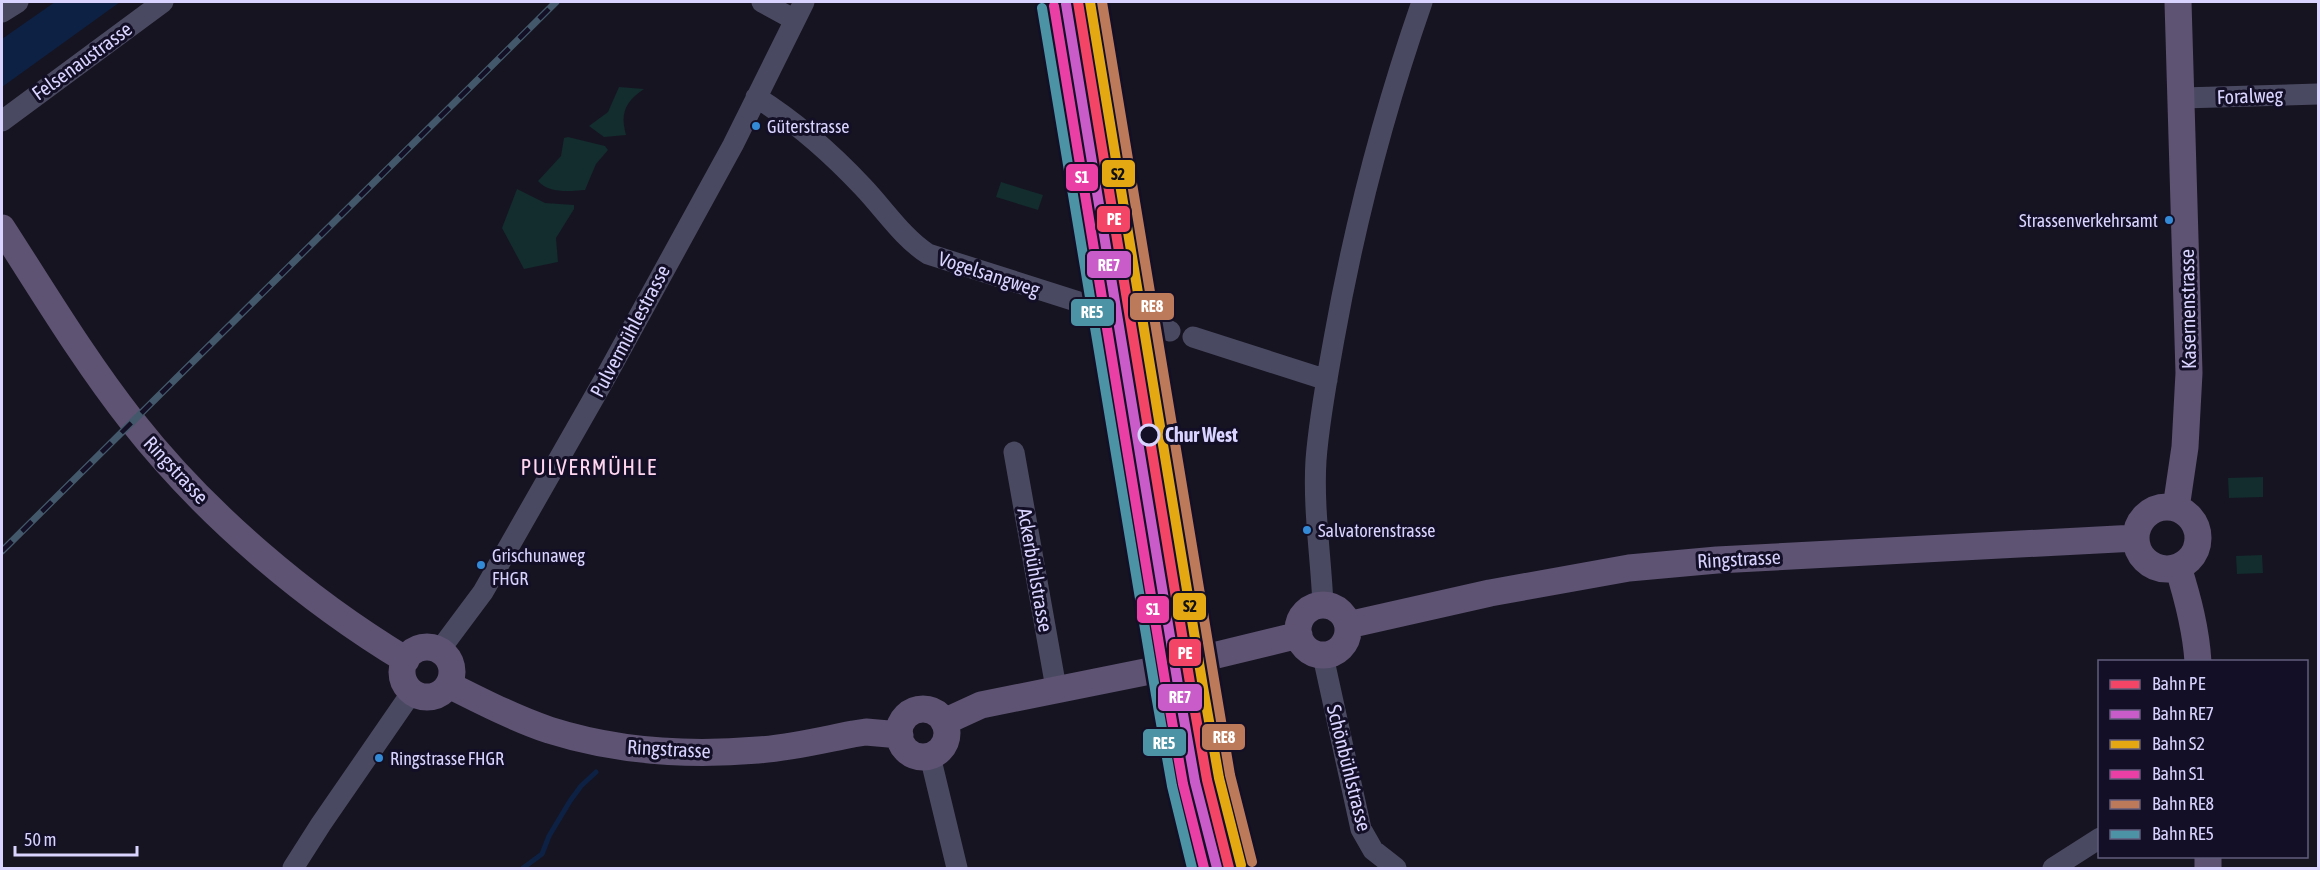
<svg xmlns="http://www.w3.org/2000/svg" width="2320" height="870" font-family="'Asap Condensed',sans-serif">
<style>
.green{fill:#132c2d}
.water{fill:#0d2144}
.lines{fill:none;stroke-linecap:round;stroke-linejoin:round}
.stream{stroke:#0d2144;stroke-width:5}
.minor{stroke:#4a4962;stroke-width:21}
.major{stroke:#5e5373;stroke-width:27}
.rail-casing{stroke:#43596b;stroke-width:7}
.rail{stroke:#130f26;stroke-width:4.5;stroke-dasharray:14;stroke-linecap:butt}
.rail-1-casing{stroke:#130f26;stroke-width:15}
.rail-2-casing{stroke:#130f26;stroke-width:15}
.rail-3-casing{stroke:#130f26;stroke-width:15}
.rail-4-casing{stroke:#130f26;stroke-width:15}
.rail-5-casing{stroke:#130f26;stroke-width:15}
.rail-6-casing{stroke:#130f26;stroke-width:15}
.rail-1{stroke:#f34667;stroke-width:10}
.rail-2{stroke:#ca5cc9;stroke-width:10}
.rail-3{stroke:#e4a813;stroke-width:10}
.rail-4{stroke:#ea40a6;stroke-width:10}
.rail-5{stroke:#bd7a5a;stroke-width:10}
.rail-6{stroke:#4d93a6;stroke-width:10}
.bus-dot{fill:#338bd7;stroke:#130f26;stroke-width:2}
.stop-dot{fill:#130f26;stroke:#d9d4ff;stroke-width:3}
.labels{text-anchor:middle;stroke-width:6;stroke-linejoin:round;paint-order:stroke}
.bus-label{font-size:18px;fill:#d9d4ff;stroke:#130f26;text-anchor:start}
.street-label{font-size:20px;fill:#d9d4ff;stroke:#130f26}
.stop-label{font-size:20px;font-weight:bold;fill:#d9d4ff;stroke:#130f26;text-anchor:start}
.quarter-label{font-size:22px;letter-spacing:1.5px;fill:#ffd6f0;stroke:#130f26}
.line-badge{stroke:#130f26;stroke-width:2}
.badge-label{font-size:16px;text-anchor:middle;font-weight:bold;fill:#fff}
.pale-badge-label{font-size:16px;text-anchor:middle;font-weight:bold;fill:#111}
</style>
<rect width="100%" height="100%" fill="#161421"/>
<path class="green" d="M 619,87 L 644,89 C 625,102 620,113 626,135 L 604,137 L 589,126 L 608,112 Z
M 568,137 L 605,146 L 608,150 L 596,164 L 585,190 C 570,191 549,194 538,181 L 561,156 L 564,138 Z
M 1001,182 L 1043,195 L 1038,210 L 996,197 Z
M 517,189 L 545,203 L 574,205 L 574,209 L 556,238 L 558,262 L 524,269 L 502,228 Z
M 2263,477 L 2263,497 L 2229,498 L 2228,478 Z
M 2262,555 L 2263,573 L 2237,574 L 2236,556 Z"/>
<path class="water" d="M 55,2 L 120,2 L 2,87 L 2,39 Z"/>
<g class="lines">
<path class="stream" d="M 523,868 L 542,854 L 549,836 L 570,801 L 581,786 L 596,772"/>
<path class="minor" d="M 762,2 L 795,20
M 2,12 L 18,2
M 756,97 C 796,122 831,153 863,187 C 884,209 903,238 928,254 L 1170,331
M 2182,98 L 2318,94
M 2,121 L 163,2
M 1193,337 L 1327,380
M 1014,452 L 1056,688
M 1323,605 C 1321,557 1313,508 1316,460 C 1319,420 1327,378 1334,339 C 1355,221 1383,114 1422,2
M 439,651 L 483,592 L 604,380 L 733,145 L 804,2
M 1323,656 L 1361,829 L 1373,850 L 1396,868
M 930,756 L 957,868
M 293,868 L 321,824 L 412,692
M 2053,868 L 2100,838"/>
<path class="major" d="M 2,228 C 44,293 84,360 132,421 C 205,514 305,599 406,660
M2136 538a31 31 0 1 1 62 0a31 31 0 1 1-62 0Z
M 2176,508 L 2185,447 L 2189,373 L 2178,2
M 2178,567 C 2188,599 2196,629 2198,662
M1298 630a25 25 0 1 1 50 0a25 25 0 1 1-50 0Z
M 1348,625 L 1490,593 L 1629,568 L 1717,560 L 2136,538
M402 672a25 25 0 1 1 50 0a25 25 0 1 1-50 0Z
M 449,685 C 481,701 514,718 549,730 C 618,752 687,756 758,750 C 790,748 822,740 853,734 L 866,732 L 900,735
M899 733a24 24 0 1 1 48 0a24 24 0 1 1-48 0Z
M 944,722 L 981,705 L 1155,670 L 1299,635
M 2208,856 L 2208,868"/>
<defs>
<path id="rail" d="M 2,551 L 556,2
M 1188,674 L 1199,797 L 1211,868"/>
</defs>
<use href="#rail" class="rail-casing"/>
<use href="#rail" class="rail"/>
<defs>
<path id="rail-1" d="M 1078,2 L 1191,689 L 1207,780 L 1229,868"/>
<path id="rail-2" d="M 1066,4 L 1179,691 L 1195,782 L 1217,868"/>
<path id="rail-3" d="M 1090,2 L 1203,687 L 1219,778 L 1241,865"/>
<path id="rail-4" d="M 1054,6 L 1167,693 L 1183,784 L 1204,868"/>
<path id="rail-5" d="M 1102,2 L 1215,685 L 1230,775 L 1252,862"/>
<path id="rail-6" d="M 1042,8 L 1156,695 L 1172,786 L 1192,868"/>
</defs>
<use href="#rail-1" class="rail-1-casing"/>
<use href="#rail-2" class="rail-2-casing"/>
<use href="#rail-3" class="rail-3-casing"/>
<use href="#rail-4" class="rail-4-casing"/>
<use href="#rail-5" class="rail-5-casing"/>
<use href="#rail-6" class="rail-6-casing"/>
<use href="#rail-1" class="rail-1"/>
<use href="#rail-2" class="rail-2"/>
<use href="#rail-3" class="rail-3"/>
<use href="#rail-4" class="rail-4"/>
<use href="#rail-5" class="rail-5"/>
<use href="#rail-6" class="rail-6"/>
</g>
<g class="bus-dot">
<circle cx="756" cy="126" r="5"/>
<circle cx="2169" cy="220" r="5"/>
<circle cx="1307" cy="530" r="5"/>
<circle cx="481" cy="565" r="5"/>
<circle cx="379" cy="758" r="5"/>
</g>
<circle class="stop-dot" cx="1149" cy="435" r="10"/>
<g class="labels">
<g class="bus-label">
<text x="767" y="133">Güterstrasse</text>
<text x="2158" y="227" text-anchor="end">Strassenverkehrsamt</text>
<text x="1318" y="537">Salvatorenstrasse</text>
<text x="492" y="562">Grischunaweg<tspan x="492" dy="23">FHGR</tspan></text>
<text x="390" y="765">Ringstrasse FHGR</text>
</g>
<g class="street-label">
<text transform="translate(82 61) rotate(-36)" y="7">Felsenaustrasse</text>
<text transform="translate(2250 96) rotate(-2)" y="7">Foralweg</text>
<text transform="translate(989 274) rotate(18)" y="7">Vogelsangweg</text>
<text transform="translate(2188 309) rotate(-91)" y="7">Kasernenstrasse</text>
<text transform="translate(630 331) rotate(-62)" y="7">Pulvermühlestrasse</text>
<text transform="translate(176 470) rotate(47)" y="7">Ringstrasse</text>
<text transform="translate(1739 559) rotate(-3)" y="7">Ringstrasse</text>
<text transform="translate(1035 570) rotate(80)" y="7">Ackerbühlstrasse</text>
<text transform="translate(669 749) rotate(3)" y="7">Ringstrasse</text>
<text transform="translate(1349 768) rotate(76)" y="7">Schönbühlstrasse</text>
</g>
<g class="stop-label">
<text x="1165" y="442">Chur West</text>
</g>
<g class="quarter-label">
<text x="589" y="475">PULVERMÜHLE</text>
</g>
</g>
<g class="line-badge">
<rect x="1101" y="159" width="35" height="29" rx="6" fill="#e4a813"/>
<rect x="1065" y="163" width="34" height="29" rx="6" fill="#ea40a6"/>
<rect x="1096" y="205" width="35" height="28" rx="6" fill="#f34667"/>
<rect x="1086" y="250" width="46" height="29" rx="6" fill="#ca5cc9"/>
<rect x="1129" y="292" width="46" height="29" rx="6" fill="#bd7a5a"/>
<rect x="1070" y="298" width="45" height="29" rx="6" fill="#4d93a6"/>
<rect x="1172" y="592" width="35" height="29" rx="6" fill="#e4a813"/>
<rect x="1136" y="595" width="34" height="29" rx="6" fill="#ea40a6"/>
<rect x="1168" y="638" width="34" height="29" rx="6" fill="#f34667"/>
<rect x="1157" y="683" width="46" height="29" rx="6" fill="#ca5cc9"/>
<rect x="1201" y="723" width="45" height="28" rx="6" fill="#bd7a5a"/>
<rect x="1142" y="728" width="45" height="29" rx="6" fill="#4d93a6"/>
</g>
<g class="badge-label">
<text x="1082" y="183">S1</text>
<text x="1114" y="225">PE</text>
<text x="1109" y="271">RE7</text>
<text x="1152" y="312">RE8</text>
<text x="1092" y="318">RE5</text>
<text x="1153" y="615">S1</text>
<text x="1185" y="659">PE</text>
<text x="1180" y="703">RE7</text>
<text x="1224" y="743">RE8</text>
<text x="1164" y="749">RE5</text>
</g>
<g class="pale-badge-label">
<text x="1118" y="180">S2</text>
<text x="1190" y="612">S2</text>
</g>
<rect width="2320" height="870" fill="none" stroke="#d9d4ff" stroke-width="6"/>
<rect x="2098" y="660" width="210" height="198" fill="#130f26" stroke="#625e7d" stroke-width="1.5"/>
<rect x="2110" y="680" width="30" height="9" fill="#f34667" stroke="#625e7d" stroke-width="1.5"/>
<text x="2152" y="690" font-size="18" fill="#d9d4ff">Bahn PE</text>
<rect x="2110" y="710" width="30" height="9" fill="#ca5cc9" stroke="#625e7d" stroke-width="1.5"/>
<text x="2152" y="720" font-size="18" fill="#d9d4ff">Bahn RE7</text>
<rect x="2110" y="740" width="30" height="9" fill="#e4a813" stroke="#625e7d" stroke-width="1.5"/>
<text x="2152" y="750" font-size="18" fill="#d9d4ff">Bahn S2</text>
<rect x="2110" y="770" width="30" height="9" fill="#ea40a6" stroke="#625e7d" stroke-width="1.5"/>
<text x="2152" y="780" font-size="18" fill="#d9d4ff">Bahn S1</text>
<rect x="2110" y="800" width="30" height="9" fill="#bd7a5a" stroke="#625e7d" stroke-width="1.5"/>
<text x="2152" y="810" font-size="18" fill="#d9d4ff">Bahn RE8</text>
<rect x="2110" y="830" width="30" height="9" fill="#4d93a6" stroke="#625e7d" stroke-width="1.5"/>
<text x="2152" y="840" font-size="18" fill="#d9d4ff">Bahn RE5</text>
<path d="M15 846v9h122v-9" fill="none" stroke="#d9d4ff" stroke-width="3"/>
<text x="24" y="846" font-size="18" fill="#d9d4ff" stroke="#130f26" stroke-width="4.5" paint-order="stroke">50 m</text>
</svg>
